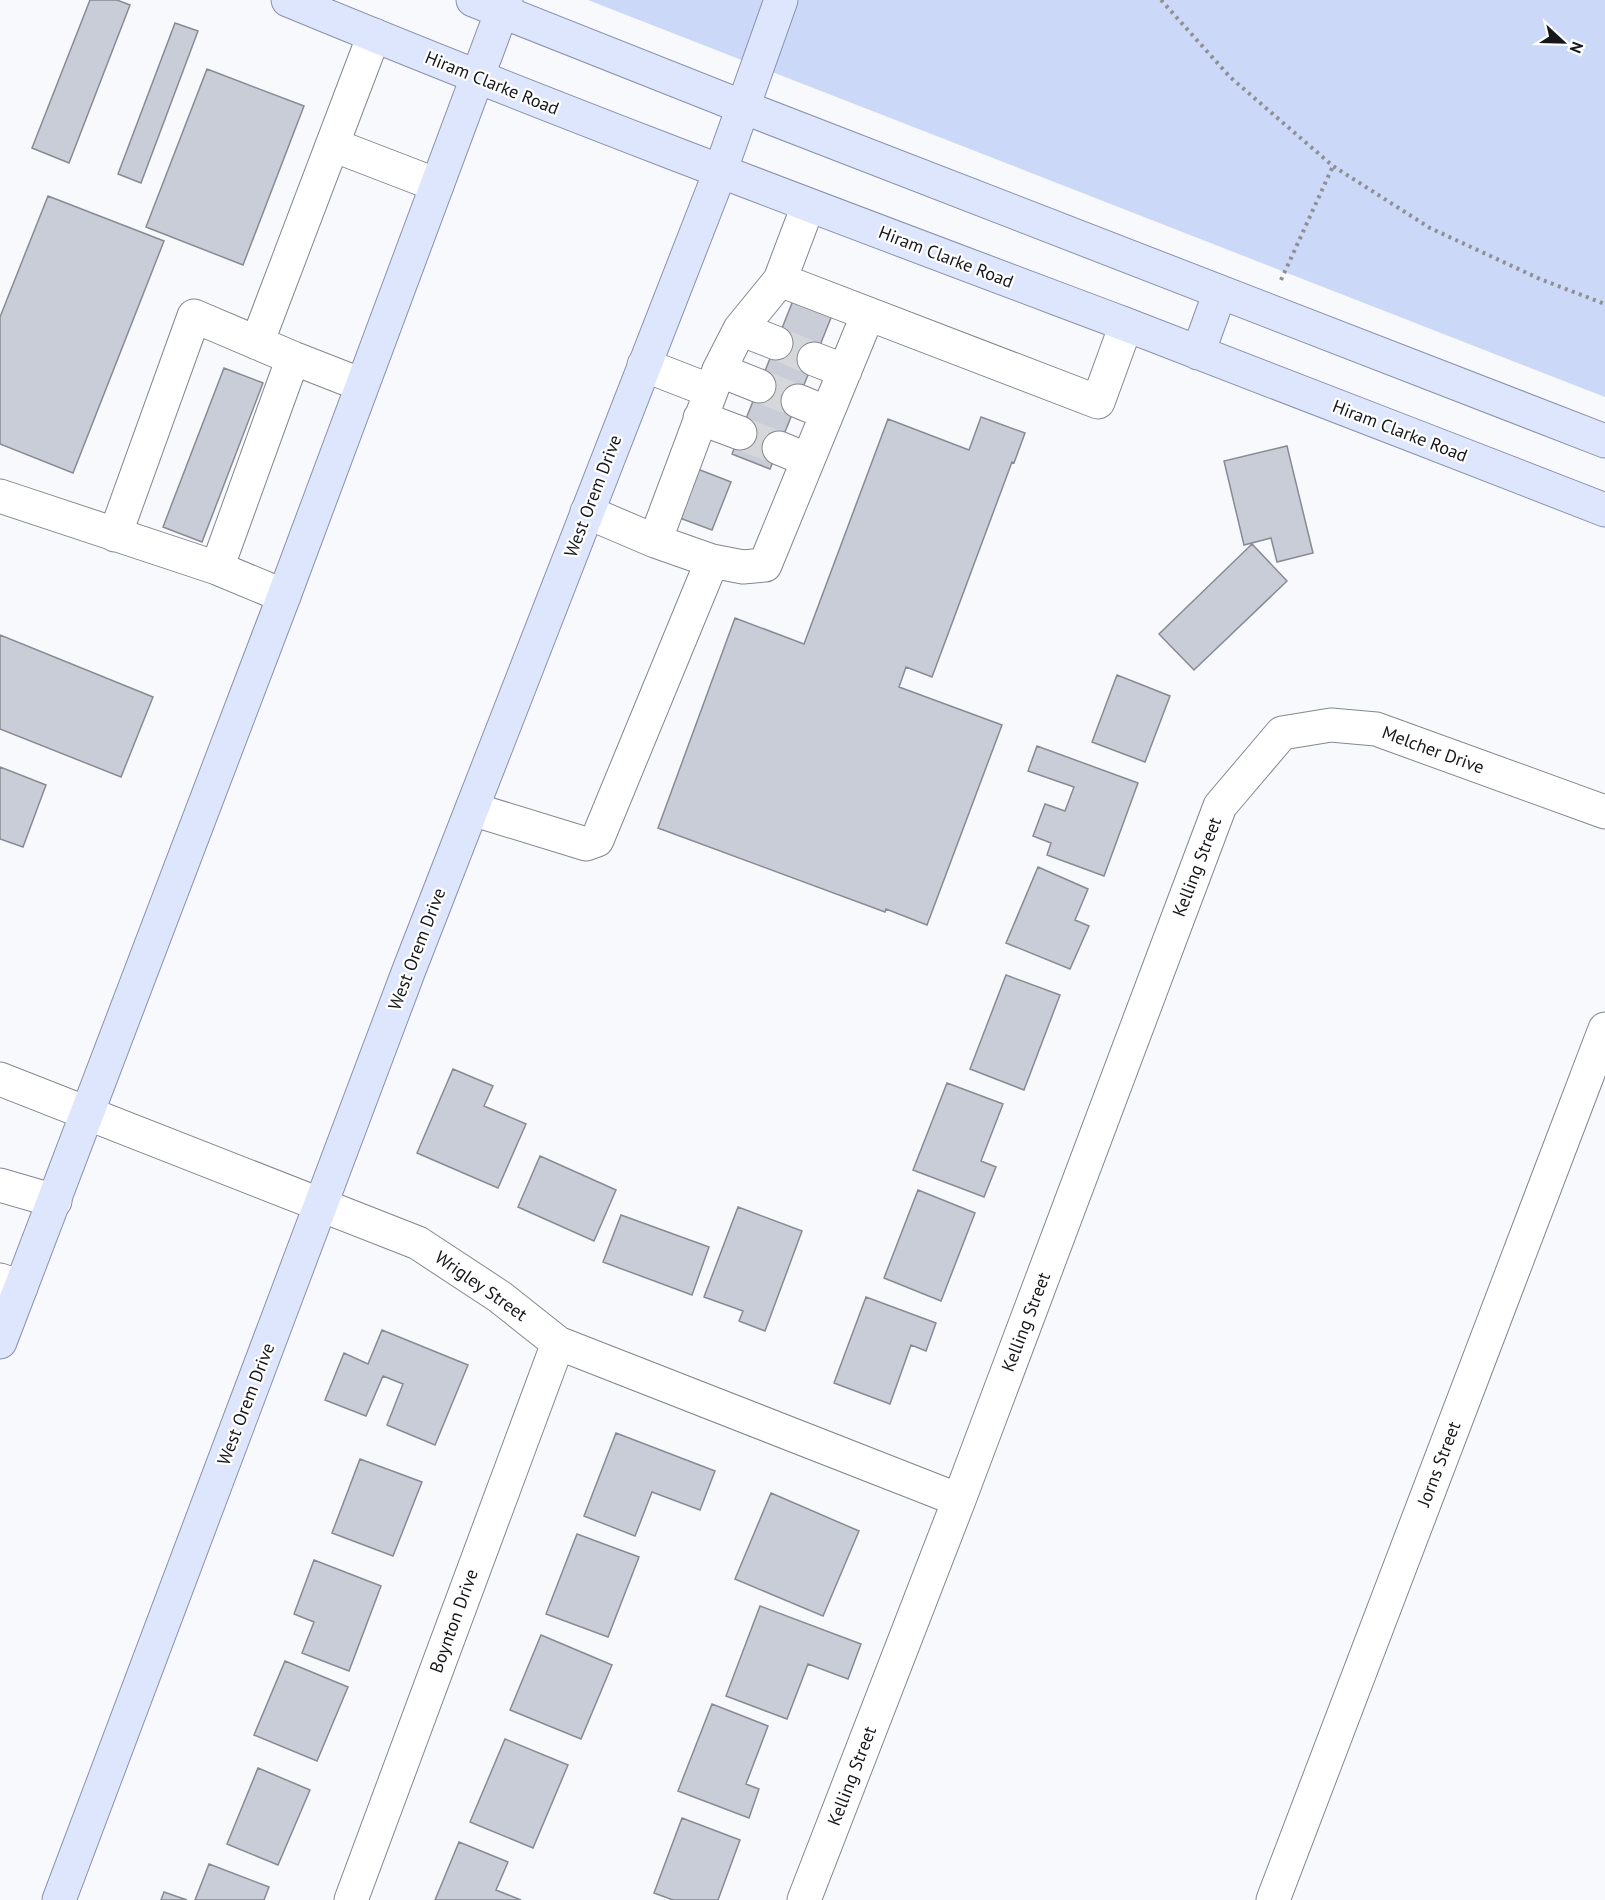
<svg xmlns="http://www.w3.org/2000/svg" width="1605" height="1900" font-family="'PT Sans',sans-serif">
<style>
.green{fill:#cbd8f7}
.building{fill:#c9cdd7;stroke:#878b94;stroke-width:1.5}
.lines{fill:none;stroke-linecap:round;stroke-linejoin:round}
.minor-tunnel{stroke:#d6d7db;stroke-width:33;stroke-dasharray:33 16;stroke-linecap:butt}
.minor-casing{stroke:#848790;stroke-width:35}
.major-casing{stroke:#8892ad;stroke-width:35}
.path{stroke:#8f9094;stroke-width:4;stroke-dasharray:3 4.5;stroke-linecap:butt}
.minor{stroke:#fff;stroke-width:33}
.major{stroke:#dde6fd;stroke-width:33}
.labels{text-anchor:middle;stroke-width:4.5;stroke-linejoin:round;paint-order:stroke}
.street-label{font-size:18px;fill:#15171a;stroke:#fff}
</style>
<rect width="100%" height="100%" fill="#f8f9fd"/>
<path class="green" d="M 588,0 L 1605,0 L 1605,397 Z"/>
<path class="building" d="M 90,0 L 117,0 L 130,5 L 69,163 L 32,148 Z
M 175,23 L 198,31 L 141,183 L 118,174 Z
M 207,69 L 304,106 L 243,265 L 146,227 Z
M 48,196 L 164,241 L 73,473 L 0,444 L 0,317 Z
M 796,293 L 835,308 L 770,469 L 732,454 Z
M 224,368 L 263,383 L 202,542 L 163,527 Z
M 981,417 L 1025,433 L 1014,463 L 1012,462 L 932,677 L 906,667 L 899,687 L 1002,725 L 927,925 L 886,909 L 885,912 L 658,828 L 735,618 L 804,644 L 888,419 L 969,450 Z
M 1287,446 L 1313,553 L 1277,562 L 1271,538 L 1244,545 L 1224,461 Z
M 695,468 L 731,482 L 712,530 L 677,517 Z
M 1252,544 L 1287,581 L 1194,670 L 1159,634 Z
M 0,635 L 153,697 L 121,777 L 0,729 Z
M 1117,675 L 1170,696 L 1145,762 L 1092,742 Z
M 1037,746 L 1138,783 L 1104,876 L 1047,855 L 1051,843 L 1033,836 L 1045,804 L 1065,811 L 1074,787 L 1028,771 Z
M 0,767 L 46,785 L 23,847 L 0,839 Z
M 1038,867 L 1088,889 L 1075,920 L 1089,926 L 1070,969 L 1006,943 Z
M 1006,975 L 1060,995 L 1024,1090 L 970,1069 Z
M 453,1069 L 493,1086 L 484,1106 L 526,1124 L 498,1188 L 417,1153 Z
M 947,1083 L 1003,1104 L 981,1161 L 996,1167 L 984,1197 L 913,1170 Z
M 540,1156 L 616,1190 L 594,1241 L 518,1207 Z
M 918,1190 L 975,1213 L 941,1301 L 884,1278 Z
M 738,1207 L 802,1231 L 765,1331 L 739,1321 L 743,1311 L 704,1297 Z
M 621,1215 L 709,1247 L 692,1295 L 603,1262 Z
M 866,1297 L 936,1323 L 926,1351 L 911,1345 L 890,1404 L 834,1383 Z
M 382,1330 L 468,1365 L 435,1445 L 387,1425 L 403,1384 L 383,1376 L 366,1416 L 325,1400 L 344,1353 L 368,1364 Z
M 616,1433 L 715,1471 L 700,1510 L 652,1492 L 635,1536 L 584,1516 Z
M 360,1459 L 422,1482 L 393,1556 L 332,1533 Z
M 771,1493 L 859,1531 L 823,1616 L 735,1579 Z
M 577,1534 L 639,1557 L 608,1637 L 546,1614 Z
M 314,1560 L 381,1586 L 349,1671 L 302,1653 L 314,1622 L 294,1614 Z
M 760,1606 L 861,1644 L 848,1679 L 808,1664 L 787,1719 L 726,1696 Z
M 541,1635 L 612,1665 L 581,1739 L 510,1710 Z
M 285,1661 L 348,1687 L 317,1761 L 254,1735 Z
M 712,1704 L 768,1726 L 746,1784 L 759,1789 L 749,1818 L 678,1791 Z
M 505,1739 L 568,1765 L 533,1848 L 470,1822 Z
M 258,1768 L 310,1790 L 278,1865 L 227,1844 Z
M 682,1818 L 740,1840 L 718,1900 L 673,1900 L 654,1893 Z
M 459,1842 L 508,1862 L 496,1890 L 521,1900 L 435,1900 Z
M 209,1864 L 269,1887 L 264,1900 L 195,1900 Z
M 164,1892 L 187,1900 L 161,1900 Z"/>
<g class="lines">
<path class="minor-tunnel" d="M 776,343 L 814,359
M 759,386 L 798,401
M 740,433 L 779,448"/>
<defs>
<path id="minor" d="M 333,145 L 437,185
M 780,280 L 808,206
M 740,329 L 776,343
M 257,343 L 374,35
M 814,359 L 845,371
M 644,365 L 711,391
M 719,370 L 759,386
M 798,401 L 827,413
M 700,418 L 740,433
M 779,448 L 808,460
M 0,496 L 217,568 L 284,596
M 587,512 L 655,541 L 719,370 L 740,329 L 780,280 L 1098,402 L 1126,325
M 115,535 L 194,316 L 293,358 L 362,385
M 655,541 L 712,561 L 743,567 L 765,565 L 868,314
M 217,568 L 293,358
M 472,809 L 586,844 L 597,840 L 712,561
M 0,1079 L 418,1243 L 500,1297 L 558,1343 L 959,1500
M 0,1185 L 55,1201
M 0,1280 L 21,1287
M 351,1900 L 558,1343
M 804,1900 L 959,1500 L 1220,806 L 1282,733 L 1331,725 L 1376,729 L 1605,812
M 1273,1900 L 1605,1029"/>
<path id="major" d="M 288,0 C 564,114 843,218 1122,323 C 1283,384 1444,448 1605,510
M 473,0 L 743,107 L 1605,441
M 1198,353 L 1220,292
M 0,1342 L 284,596 L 506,0
M 59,1900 L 409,970 L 720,172 L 781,0"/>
</defs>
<use href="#minor" class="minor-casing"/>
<use href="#major" class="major-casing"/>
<path class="path" d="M 1161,0 L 1230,77 L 1333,166 L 1430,228 L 1540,279 L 1605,304
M 1281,280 L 1333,166"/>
<use href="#minor" class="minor"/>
<use href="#major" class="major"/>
</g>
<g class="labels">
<g class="street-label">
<text transform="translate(492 83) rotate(22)" y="6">Hiram Clarke Road</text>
<text transform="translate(946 257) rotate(21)" y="6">Hiram Clarke Road</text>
<text transform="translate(1400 431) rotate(21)" y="6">Hiram Clarke Road</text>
<text transform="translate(593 496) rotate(-69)" y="6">West Orem Drive</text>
<text transform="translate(1433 750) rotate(20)" y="6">Melcher Drive</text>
<text transform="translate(1197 867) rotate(-69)" y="6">Kelling Street</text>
<text transform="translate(417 949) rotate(-69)" y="6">West Orem Drive</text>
<text transform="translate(481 1286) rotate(35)" y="6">Wrigley Street</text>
<text transform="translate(1026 1322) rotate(-69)" y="6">Kelling Street</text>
<text transform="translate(246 1404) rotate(-69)" y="6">West Orem Drive</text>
<text transform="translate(1439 1464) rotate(-69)" y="6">Jorns Street</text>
<text transform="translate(454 1621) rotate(-70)" y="6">Boynton Drive</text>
<text transform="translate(852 1776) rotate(-69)" y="6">Kelling Street</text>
</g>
</g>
<g transform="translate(1563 42) rotate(112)" stroke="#ffffff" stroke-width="4.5" paint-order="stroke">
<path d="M0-4.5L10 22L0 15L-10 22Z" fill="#15171a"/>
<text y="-9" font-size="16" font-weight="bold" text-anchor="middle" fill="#15171a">N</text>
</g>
</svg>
